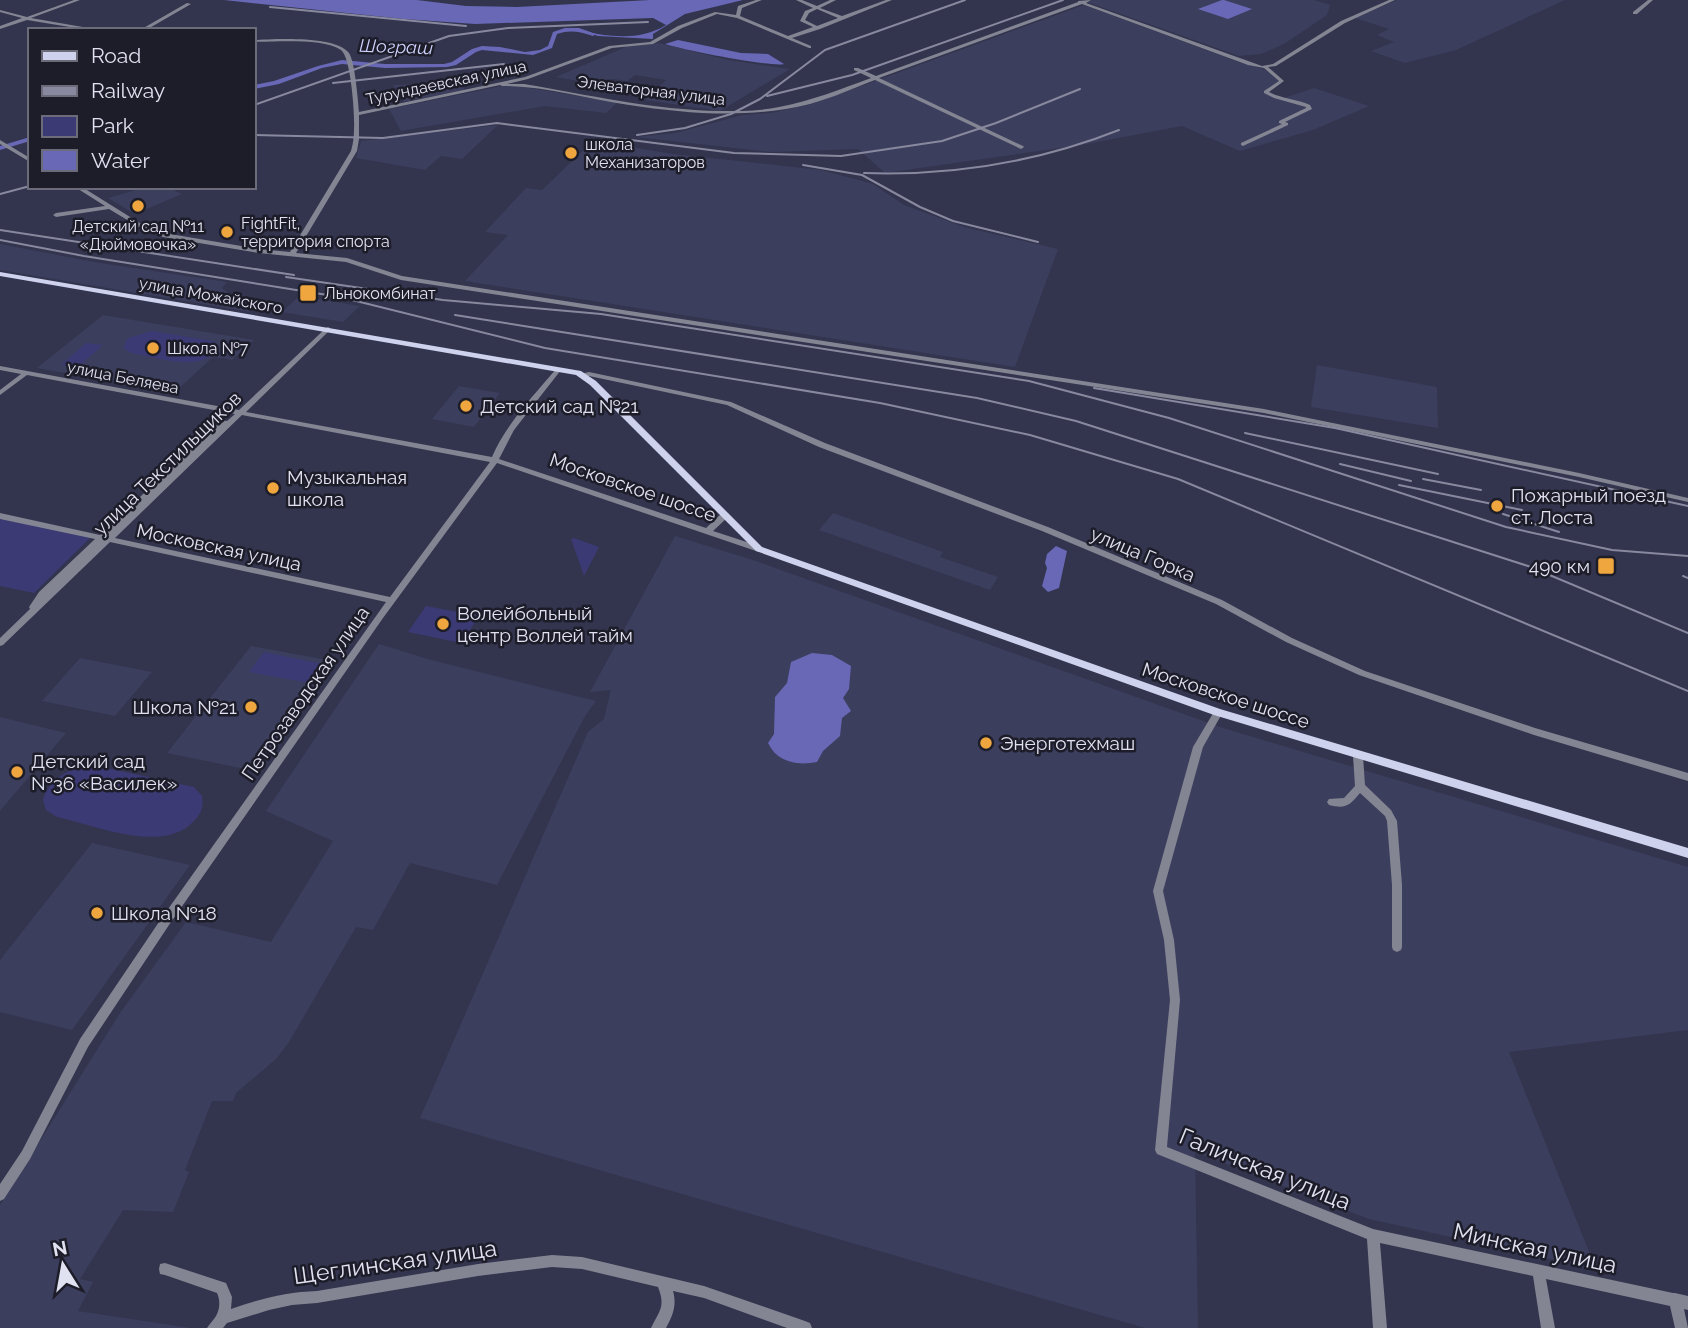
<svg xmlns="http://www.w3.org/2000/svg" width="1688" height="1328" font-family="Raleway,sans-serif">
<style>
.built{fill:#3c3e5d}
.green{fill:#3c3a74}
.water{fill:#6868b6}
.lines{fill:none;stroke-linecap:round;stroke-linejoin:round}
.river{fill:#6868b6;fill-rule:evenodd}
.minor{fill:#838592;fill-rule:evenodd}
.major{fill:#cfd2ed;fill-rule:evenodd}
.rail{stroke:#88899e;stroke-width:2}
.poi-dot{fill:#f0a63e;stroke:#1d1d29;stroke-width:2.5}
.labels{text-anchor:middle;stroke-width:5;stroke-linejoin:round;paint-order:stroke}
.far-street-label{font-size:16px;fill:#e0e1f1;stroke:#1d1d29}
.far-poi-label{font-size:16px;fill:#e0e1f1;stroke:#1d1d29;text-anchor:start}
.far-water-label{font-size:18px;font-style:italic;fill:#ced2fd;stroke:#1d1d29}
.poi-label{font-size:19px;fill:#e0e1f1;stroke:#1d1d29;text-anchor:start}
.street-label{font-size:19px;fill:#e0e1f1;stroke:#1d1d29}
.near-street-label{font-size:23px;fill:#e0e1f1;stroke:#1d1d29}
</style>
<rect width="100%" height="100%" fill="#33344e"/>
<path class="built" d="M 1093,0 L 1314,0 L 1330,5 L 1327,15 L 1284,44 L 1261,54 L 1239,56 L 1087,2 Z
M 1397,0 L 1565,0 L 1456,50 L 1405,63 L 1371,51 L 1394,42 L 1377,35 L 1389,29 L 1355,18 Z
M 1084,5 L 1241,63 L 1264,69 L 1282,83 L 1268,92 L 1281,99 L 1314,88 L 1369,106 L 1313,130 L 1240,151 L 1182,126 L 1081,145 L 885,173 L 858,149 L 771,152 L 636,137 L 676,133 L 742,115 L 771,113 L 812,104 Z
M 658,43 L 728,60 L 790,69 L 720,111 L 645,100 L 666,80 L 635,75 L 627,81 L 613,79 L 584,82 L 556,77 L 628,46 Z
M 459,82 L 465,90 L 404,102 L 393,85 Z
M 502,86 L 522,87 L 618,102 L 606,113 L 545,106 L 401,131 L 389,109 Z
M 498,125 L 462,159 L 441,156 L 425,170 L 356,158 L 361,141 Z
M 593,141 L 673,154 L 821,170 L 873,184 L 904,205 L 964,227 L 1058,249 L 1015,367 L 465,281 L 508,235 L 485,232 L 526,188 L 542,190 Z
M 146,187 L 168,187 L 182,194 L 135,214 L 108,198 Z
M 0,244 L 94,262 L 227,282 L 222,288 L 251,312 L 0,270 Z
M 299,296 L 360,306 L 343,322 L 282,312 Z
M 103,315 L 254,340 L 232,360 L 213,357 L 174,393 L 37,368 Z
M 1317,365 L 1437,387 L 1438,428 L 1311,407 Z
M 459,386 L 500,393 L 474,427 L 432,419 Z
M 833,513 L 943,552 L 940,557 L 998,577 L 990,590 L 819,530 Z
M 675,536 L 753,560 L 1223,728 L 1688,867 L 1688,1030 L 1509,1052 L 1596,1269 L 1369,1219 L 1195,1152 L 1198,1328 L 1145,1328 L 420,1118 L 588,732 L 604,719 L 611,690 L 590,692 Z
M 379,644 L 431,660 L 596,701 L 585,716 L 497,885 L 410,863 L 373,930 L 356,927 L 289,1042 L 276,1059 L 236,1093 L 233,1101 L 212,1101 L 185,1170 L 189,1172 L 173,1212 L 123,1210 L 80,1279 L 93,1282 L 78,1311 L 191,1328 L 0,1328 L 0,1205 L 120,1013 L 186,922 L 271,942 L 333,841 L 266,811 Z
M 251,646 L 333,661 L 255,771 L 167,753 Z
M 80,658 L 152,672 L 115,716 L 42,701 Z
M 0,717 L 66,733 L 0,811 Z
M 92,843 L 190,865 L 72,1030 L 0,1012 L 0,960 Z"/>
<path class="green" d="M 152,331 L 213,341 L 218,345 L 218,350 C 198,373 156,357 131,353 L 123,348 L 128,338 Z
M 86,343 L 103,345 L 78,367 L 61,365 Z
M 0,519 L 92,536 L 34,593 L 0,586 Z
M 574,538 L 599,547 L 584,576 L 571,539 Z
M 426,606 L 479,616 L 461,643 L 408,632 Z
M 264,652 L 323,664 L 309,683 L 249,672 Z
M 93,765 L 194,787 L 202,796 C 204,806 201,814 194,821 C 163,855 95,825 57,817 L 46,810 L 43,800 C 49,778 71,767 93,765 Z"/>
<path class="water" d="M 224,0 L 417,0 L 466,6 L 517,7 L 650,0 L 743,0 L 685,14 L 653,34 L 653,39 L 598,36 L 582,31 C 610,37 640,41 666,25 L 653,18 L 475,24 L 404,19 Z
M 1222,0 L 1224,0 L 1252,9 L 1228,19 L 1198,9 Z
M 678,40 L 741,53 L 768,54 L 784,64 C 774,68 679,49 665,44 Z
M 1056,546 L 1067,551 L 1059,588 L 1048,592 L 1042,586 L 1047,568 L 1045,563 L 1047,554 Z
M 812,653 L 832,655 L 851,666 L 849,689 L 843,698 L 851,711 L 842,718 L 840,736 L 823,751 L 817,762 C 797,766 777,762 768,743 L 774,734 L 775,697 L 787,683 L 791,662 Z"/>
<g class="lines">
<path class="river" d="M 565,28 L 579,28 L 596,34 L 593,36 C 581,32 570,29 557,34 L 552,48 L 533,55 L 482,50 L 476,52 L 456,65 L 447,67 L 385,68 L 342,64 L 322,68 L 279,84 L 254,89 L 254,85 L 274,81 L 318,66 L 342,60 L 385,64 L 444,64 L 452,62 L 472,49 L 482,46 L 500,47 L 525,52 L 540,50 L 548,46 L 553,32 Z
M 30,137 L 30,141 L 0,150 L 0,146 Z"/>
<path class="minor" d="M 74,0 L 80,0 L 31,18 L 100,30 L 88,30 L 27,20 L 0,29 L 0,26 L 22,18 L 0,12 L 0,10 L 27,17 Z
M 756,0 L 762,0 L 742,8 L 740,16 L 788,36 L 813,27 L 800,21 L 805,11 L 813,8 L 796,0 L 802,0 L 817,6 L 830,0 L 836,0 L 820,8 L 842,16 L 886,0 L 892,0 L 820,29 L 792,38 L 811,46 L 811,48 L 809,48 L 737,18 L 717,14 L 682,28 L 653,44 L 612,48 L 528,79 L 507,84 L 524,84 C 589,95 654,110 720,111 C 740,111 760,111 779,107 C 811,101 841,89 871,78 L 854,70 L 854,68 L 858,68 L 876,76 L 1078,2 L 1078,1 L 1091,0 L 1086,3 L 1262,66 L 1273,64 L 1341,21 L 1389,0 L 1395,0 L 1345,23 L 1276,66 L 1268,67 L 1284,81 L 1269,92 C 1282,99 1297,99 1310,105 L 1312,109 L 1285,122 L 1288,123 L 1288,125 L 1243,146 L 1241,145 L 1241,143 L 1282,124 L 1279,123 L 1279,121 L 1306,108 L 1306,107 L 1274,98 L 1264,93 L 1264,91 L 1279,81 L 1264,68 L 1248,65 L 1082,4 L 879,78 L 1023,146 L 1024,147 L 1021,149 L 875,80 C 854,88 832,98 810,104 C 750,119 689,114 629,105 C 587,99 545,86 502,86 L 500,85 L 359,115 L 359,139 L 357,151 L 296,253 L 347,258 L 402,276 L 1264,409 L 1579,473 L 1688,498 L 1688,502 L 1579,477 L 1264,413 L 401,280 L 346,262 L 259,253 L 163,237 L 139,227 L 109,209 L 56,217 L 53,215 L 56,213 L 105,206 L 75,187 L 82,187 L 143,225 L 164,233 L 259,249 L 290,252 L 351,151 C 353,144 354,137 354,129 C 355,116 351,57 341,50 C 323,38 276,42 254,42 L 254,40 C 274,39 336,35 349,53 C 355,62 358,100 359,112 L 525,77 L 609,46 L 650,42 L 678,26 L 715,12 L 736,15 L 738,6 ZM 817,9 L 838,18 L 817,26 L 805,20 L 809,13 Z
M 1648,0 L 1653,0 L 1637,14 L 1633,14 L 1633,12 Z
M 187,3 L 191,4 L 146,30 L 140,30 Z
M 0,140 L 30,158 L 30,162 L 0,144 Z
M 328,327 L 330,328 L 330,330 L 246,412 L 492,457 C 506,424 534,395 557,368 L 561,368 L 561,370 L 514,430 L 499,459 L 706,528 L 722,513 L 728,513 L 729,515 L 728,517 L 713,531 L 762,547 L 763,549 L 759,552 L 756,551 L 497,463 L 383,618 L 169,925 L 88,1047 L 30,1159 L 4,1199 L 0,1201 L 0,1184 L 22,1151 L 80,1039 L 161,919 L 386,602 L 110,542 L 3,645 L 0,646 L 0,638 L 30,609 L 29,607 L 39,592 L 95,539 L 0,519 L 0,513 L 100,535 L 221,420 L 227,421 L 235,414 L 27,375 L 0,395 L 0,390 L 21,374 L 0,370 L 0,366 L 239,410 L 326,328 ZM 242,415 L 490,462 L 390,597 L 115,538 Z
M 589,372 L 731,402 L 825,443 L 1048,527 L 1222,600 L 1292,638 L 1365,671 L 1535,728 L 1688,773 L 1688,781 L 1534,735 L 1359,675 L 1286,642 L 1216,604 L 1042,531 L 819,447 L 727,405 L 589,376 L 582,377 L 579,375 L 580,374 Z
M 1218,709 L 1221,710 L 1223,712 L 1203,747 L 1163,891 L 1174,940 L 1180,1000 L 1167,1147 L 1373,1229 L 1673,1293 L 1675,1293 L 1688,1296 L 1688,1310 L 1684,1309 L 1688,1328 L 1675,1328 L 1670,1306 L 1546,1279 L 1555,1328 L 1541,1328 L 1533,1276 L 1380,1243 L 1387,1328 L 1373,1328 L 1367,1239 L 1157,1154 L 1155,1150 L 1170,1000 L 1164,940 L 1153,891 L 1193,747 L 1215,710 Z
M 1358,752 L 1361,753 L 1363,756 L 1365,785 L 1391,810 L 1397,821 L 1402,885 L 1402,947 L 1401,950 L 1397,952 L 1393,950 L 1392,947 L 1392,885 L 1387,821 L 1385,816 L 1360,793 C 1349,806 1346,809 1329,805 L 1327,802 L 1329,799 L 1344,798 L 1355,786 L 1353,756 L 1355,753 Z
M 552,1255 L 582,1257 L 704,1286 L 805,1321 L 810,1323 L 812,1328 L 787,1328 L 704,1298 L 673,1291 C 677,1305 673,1315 666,1328 L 651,1328 C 659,1311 666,1307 658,1287 L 582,1269 L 552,1267 L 478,1276 L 317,1303 L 292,1305 L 269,1310 L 227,1323 L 223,1328 L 207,1328 C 210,1323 215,1319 217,1314 C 220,1308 220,1299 217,1293 L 165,1275 L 160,1274 L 159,1269 L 160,1264 L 165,1263 L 226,1283 L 232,1297 L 231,1309 C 259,1299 287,1292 317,1291 L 478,1264 Z"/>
<path class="major" d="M 0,272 L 581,371 L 596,381 L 762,547 L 1220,709 L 1688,848 L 1688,858 L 1214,715 L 756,551 L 590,385 L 576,375 L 0,276 Z"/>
<path class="rail" d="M 270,7 L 466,26
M 333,83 L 504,64
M 767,96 L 852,75 L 1063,0
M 254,105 L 449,36 L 508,28 L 648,22
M 254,135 L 383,138 L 497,123 L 734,153 L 841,156 L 942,141 L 996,123 L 1080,89
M 637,135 L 685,128 L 731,114 L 760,99 L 825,50 L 965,0
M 803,165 L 862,175 L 920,207 L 953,221 L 1038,242
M 864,173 C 952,176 1038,162 1119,130
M 0,194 L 30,186
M 0,230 L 294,275
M 0,240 L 84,256 L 340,297 L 545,348 L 880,403 L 1030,435 L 1178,479 L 1688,691
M 286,277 L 443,300 L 601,314 L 1029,381 L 1169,418 L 1506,527 L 1612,550 L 1688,556
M 455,315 L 977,398 L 1076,421 L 1528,566 L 1688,633
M 1094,388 L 1335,428 L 1688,506
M 1245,433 L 1438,474
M 1340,464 L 1411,481
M 1423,479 L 1481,490
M 1399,485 L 1522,510
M 1503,514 L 1559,532
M 1683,576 L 1688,578"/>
</g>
<g class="poi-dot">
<circle cx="571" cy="153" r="7"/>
<circle cx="138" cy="206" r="7"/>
<circle cx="227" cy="232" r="7"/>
<rect x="299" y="284" width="18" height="18" rx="3.5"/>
<circle cx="153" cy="348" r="7"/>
<circle cx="466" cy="406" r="7"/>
<circle cx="273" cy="488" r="7"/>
<circle cx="1497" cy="506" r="7"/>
<rect x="1597" y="557" width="18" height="18" rx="3.5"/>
<circle cx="443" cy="624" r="7"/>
<circle cx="251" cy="707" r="7"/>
<circle cx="986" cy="743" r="7"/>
<circle cx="17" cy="772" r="7"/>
<circle cx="97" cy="913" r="7"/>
</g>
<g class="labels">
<g class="far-street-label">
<text transform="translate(446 82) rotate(-12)" y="6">Турундаевская улица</text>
<text transform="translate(651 90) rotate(7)" y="6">Элеваторная улица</text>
<text transform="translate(211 295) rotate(10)" y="6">улица Можайского</text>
<text transform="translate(123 377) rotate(11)" y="6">улица Беляева</text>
</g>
<g class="far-poi-label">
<text x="585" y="150">школа<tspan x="585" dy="18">Механизаторов</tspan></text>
<text x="241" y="229">FightFit,<tspan x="241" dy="18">территория спорта</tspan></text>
<text x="138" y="232" text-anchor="middle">Детский сад №11<tspan x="138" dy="18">«Дюймовочка»</tspan></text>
<text x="324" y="299">Льнокомбинат</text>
<text x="167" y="354">Школа №7</text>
</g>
<g class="far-water-label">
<text transform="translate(396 47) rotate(2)" y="6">Шограш</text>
</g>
<g class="poi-label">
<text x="480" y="413">Детский сад №21</text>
<text x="287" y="484">Музыкальная<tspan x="287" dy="22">школа</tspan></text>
<text x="1511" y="502">Пожарный поезд<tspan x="1511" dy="22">ст. Лоста</tspan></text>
<text x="1590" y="573" text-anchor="end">490 км</text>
<text x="457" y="620">Волейбольный<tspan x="457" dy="22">центр Воллей тайм</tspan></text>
<text x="237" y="714" text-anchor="end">Школа №21</text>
<text x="1000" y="750">Энерготехмаш</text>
<text x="31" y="768">Детский сад<tspan x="31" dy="22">№36 «Василек»</tspan></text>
<text x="111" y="920">Школа №18</text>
</g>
<g class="street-label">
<text transform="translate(167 463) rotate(-44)" y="7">улица Текстильщиков</text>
<text transform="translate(633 487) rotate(19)" y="7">Московское шоссе</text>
<text transform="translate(219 547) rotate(12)" y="7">Московская улица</text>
<text transform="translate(1143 554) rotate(23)" y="7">улица Горка</text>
<text transform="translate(305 693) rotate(-55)" y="7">Петрозаводская улица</text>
<text transform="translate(1226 695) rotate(18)" y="7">Московское шоссе</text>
</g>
<g class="near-street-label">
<text transform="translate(1265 1169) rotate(22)" y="8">Галичская улица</text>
<text transform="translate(1535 1248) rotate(12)" y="8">Минская улица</text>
<text transform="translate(395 1262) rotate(-8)" y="8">Щеглинская улица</text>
</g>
</g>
<rect x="28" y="28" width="228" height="161" fill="#1d1d29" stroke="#6b6b79" stroke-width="2"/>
<rect x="42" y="51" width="35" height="10" fill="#cfd2ed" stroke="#6b6b79" stroke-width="2"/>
<text x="91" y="63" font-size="21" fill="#e0e1f1">Road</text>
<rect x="42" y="86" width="35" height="10" fill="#88899e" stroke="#6b6b79" stroke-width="2"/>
<text x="91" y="98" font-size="21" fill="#e0e1f1">Railway</text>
<rect x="42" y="116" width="35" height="21" fill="#3c3a74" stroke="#6b6b79" stroke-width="2"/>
<text x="91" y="133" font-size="21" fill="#e0e1f1">Park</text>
<rect x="42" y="150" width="35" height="21" fill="#6868b6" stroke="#6b6b79" stroke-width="2"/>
<text x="91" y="168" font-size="21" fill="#e0e1f1">Water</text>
<g transform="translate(63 1265) rotate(349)" stroke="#1d1d29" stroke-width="5" paint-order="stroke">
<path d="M0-5L12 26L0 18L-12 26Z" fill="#e0e1f1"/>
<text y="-10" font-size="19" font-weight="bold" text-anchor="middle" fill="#e0e1f1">N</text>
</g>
</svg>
